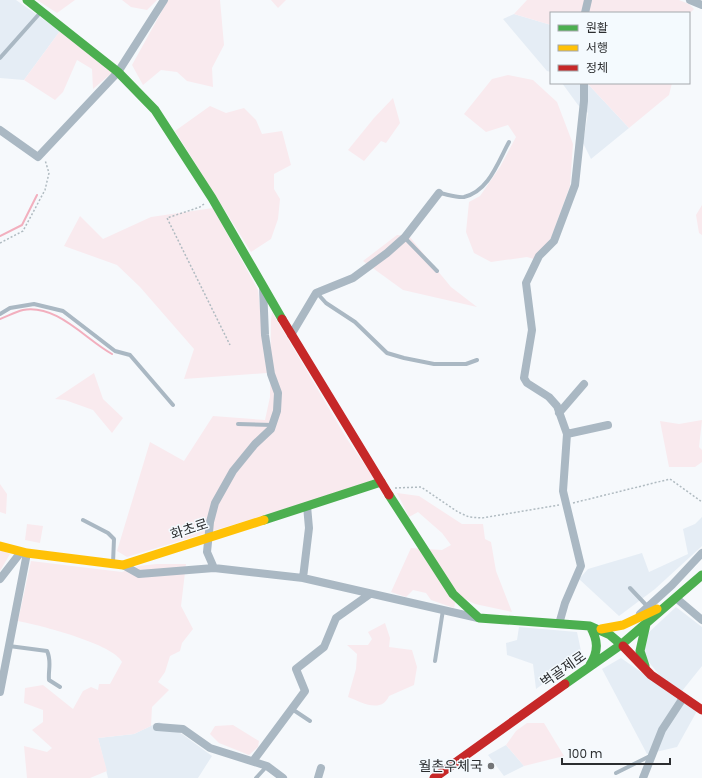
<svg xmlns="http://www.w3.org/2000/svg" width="702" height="778" font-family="Poppins,'Noto Sans KR',sans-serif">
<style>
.built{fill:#e5edf5}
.green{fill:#f9eaee}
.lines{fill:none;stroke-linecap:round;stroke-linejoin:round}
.stream{stroke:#f2afbe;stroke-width:2}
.path{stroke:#b0bbc1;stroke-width:1.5;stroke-dasharray:2 2;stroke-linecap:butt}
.lane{stroke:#aab8c3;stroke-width:4}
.street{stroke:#aab8c3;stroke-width:8}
.fast{stroke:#4caf50;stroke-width:9}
.slow{stroke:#ffc107;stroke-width:9}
.jam{stroke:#c62828;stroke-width:9}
.poi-dot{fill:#737577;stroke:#f4fafe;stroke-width:1.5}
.labels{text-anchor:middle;stroke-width:3;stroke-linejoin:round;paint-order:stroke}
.street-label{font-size:14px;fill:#2c2e30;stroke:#f4fafe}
.poi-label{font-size:14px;fill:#2c2e30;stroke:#f4fafe;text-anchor:end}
</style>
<rect width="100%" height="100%" fill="#f6f9fc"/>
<path class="built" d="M 0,0 L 16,0 L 60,31 L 24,80 L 0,78 Z
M 514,14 L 551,25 L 551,72 L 547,71 L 503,19 Z
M 562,83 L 587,83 L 629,128 L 591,159 L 583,143 L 588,113 L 578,105 Z
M 702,517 L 702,546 L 655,589 L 619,616 L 579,579 L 588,569 L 642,553 L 649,572 L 688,554 L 683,529 L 695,524 Z
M 676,607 L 702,627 L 702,666 L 682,691 L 660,676 L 644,656 L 647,634 Z
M 519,627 L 577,632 L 581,651 L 570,664 L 536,689 L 533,664 L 507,655 L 506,643 L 517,640 Z
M 621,658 L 697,711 L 677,747 L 647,754 L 602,669 Z
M 159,722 L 182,734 L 212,756 L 198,778 L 108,778 L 98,738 L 134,734 Z
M 506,745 L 524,766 L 504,776 L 488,755 Z"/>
<path class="green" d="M 37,0 L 75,0 L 57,13 Z
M 122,0 L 157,0 L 147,10 L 131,7 Z
M 168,0 L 220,0 L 224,45 L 212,68 L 213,87 L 187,81 L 177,72 L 161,70 L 143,85 L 132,65 Z
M 271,0 L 286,0 L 278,8 Z
M 527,0 L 585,0 L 582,13 L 551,13 L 551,25 L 514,14 Z
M 591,0 L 679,0 L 689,4 L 694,9 L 689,14 L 588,13 Z
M 60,31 L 113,72 L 93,89 L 92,69 L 77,60 L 63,92 L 55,100 L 24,80 Z
M 508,75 L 533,80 L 557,102 L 573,144 L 570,186 L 551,238 L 534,259 L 527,257 L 491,262 L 474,253 L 466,232 L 469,202 L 480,196 L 500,167 L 516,137 L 508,125 L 486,132 L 464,114 L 492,79 Z
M 587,83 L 672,83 L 669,95 L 629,128 Z
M 393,98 L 400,123 L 386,143 L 381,141 L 364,161 L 348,150 L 374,118 Z
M 210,106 L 226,113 L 244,108 L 256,120 L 262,134 L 282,131 L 291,165 L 274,174 L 274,189 L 280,199 L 278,219 L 271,239 L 251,252 L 175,131 Z
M 702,205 L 702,235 L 699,233 L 696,215 Z
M 213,208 L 258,290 L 267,373 L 184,379 L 194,349 L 140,287 L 117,265 L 64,246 L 80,216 L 103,239 L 151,217 Z
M 397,235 L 409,236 L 451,287 L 477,307 L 403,290 L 363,261 Z
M 272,312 L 347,439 L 376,481 L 127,557 L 117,551 L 150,442 L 184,461 L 213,416 L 265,420 L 270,397 L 271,320 Z
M 94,373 L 103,399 L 123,418 L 112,433 L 93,410 L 65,400 L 55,399 Z
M 702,420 L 699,447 L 702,450 L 702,462 L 695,467 L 669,467 L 660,421 L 679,424 Z
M 0,484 L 7,494 L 6,514 L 0,512 Z
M 397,493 L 419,496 L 462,524 L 483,524 L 485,539 L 491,542 L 496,571 L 512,612 L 475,604 L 457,595 L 454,608 L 431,600 L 426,593 L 413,590 L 406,597 L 391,592 L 411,548 L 442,550 L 451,545 L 442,533 L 418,512 L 409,517 Z
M 27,524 L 43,526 L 40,543 L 25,540 Z
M 0,550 L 10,554 L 0,571 Z
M 31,561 L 122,572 L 138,566 L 157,564 L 186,564 L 181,606 L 193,629 L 182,643 L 180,651 L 170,656 L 165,672 L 158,682 L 169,690 L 152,707 L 151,726 L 134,734 L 98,738 L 107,771 L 90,778 L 27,778 L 24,746 L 47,752 L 52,748 L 32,730 L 43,722 L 43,710 L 24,703 L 25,688 L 43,685 L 73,709 L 83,691 L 91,687 L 98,690 L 99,684 L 110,684 L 122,662 C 114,644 39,625 18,621 Z
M 385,623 L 390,638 L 389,647 L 412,650 L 417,667 L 414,685 L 389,696 C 381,714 361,702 348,697 L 356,669 L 357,654 L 347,645 L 368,645 L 372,639 L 368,632 Z
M 527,723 L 544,723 L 564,756 L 524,766 L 506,745 L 516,731 Z
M 233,725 L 259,741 L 258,747 L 249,755 L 219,743 L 210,734 L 215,726 Z"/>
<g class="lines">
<path class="stream" d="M 0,236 L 22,225 L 37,195
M 0,319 C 8,316 15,312 23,310 C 57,304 85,339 112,354"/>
<path class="path" d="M 204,204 L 200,207 L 167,218 L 230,345
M 0,243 L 23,231 L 45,190 L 49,173 L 45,160
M 395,488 L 421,487 L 458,512 L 469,517 L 482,518 L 559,505
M 573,503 L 670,479 L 702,502"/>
<path class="lane" d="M 0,58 L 40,13
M 439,193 C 446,194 457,198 464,197 C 489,191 498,162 509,142
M 405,238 L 437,271
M 317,293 L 326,303 L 355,322 L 387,353 L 404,358 L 434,364 L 466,364 L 477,360
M 0,314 L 10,308 L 34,304 L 63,311 L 115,351 L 130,355 L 173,405
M 238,424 L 272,425
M 83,520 L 108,533 L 114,539 L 113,563
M 630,588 L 648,607
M 9,646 L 47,651 C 52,661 48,670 49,680 L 60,687
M 435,661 L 443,610
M 292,709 L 310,721
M 616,773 L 650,756
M 256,778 L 267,766"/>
<path class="street" d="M 690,0 L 702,5
M 585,13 L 588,0
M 0,130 L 38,157 L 118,72 L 164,0
M 291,335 L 316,293 L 353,278 L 387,253 L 405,237 L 439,193
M 559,413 L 584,384
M 567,434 L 608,425
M 123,565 L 139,574 L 214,568 L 303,578 L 478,618
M 214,568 L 207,552 L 210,522 L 215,503 L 233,471 L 255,444 L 271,429 L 277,411 L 278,393 L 271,374 L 265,335 L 263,287
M 303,578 L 309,528 L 307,506
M 0,579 L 21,552
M 676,598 L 702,620
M 640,614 L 672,585 L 702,553
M 559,624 L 565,603 L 581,566 L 563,491 L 567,434 L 557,406 L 549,397 L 527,383 L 524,378 L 532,330 L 526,283 L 539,256 L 554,241 L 575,185 L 584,101 L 584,83
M 0,692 L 27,553
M 157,727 L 183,729 L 210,748 L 267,766 L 283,778
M 253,761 L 305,691 L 296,669 L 324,647 L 336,618 L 370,594
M 318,778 L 321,768
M 643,778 L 662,730 L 683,698"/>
<path class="fast" d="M 27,0 L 118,72 L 155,110 L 212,198 L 282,319
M 389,495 L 453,594 L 479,618 L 590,626 L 610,635 L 623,646
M 264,520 L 381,482
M 590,626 C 598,640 599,651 590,665
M 645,666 L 640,651 L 646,624
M 565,684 L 622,644 L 702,575"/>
<path class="slow" d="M 0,546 L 27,553 L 123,565 L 264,520
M 601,629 L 623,625 L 657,609"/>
<path class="jam" d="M 282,319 L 389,495
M 623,646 L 651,675 L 702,710
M 434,778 L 565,684"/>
</g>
<circle class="poi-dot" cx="491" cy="766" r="4"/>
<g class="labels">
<g class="street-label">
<text transform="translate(189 529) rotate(-18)" y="5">화초로</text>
<text transform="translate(563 669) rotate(-35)" y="5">벽골제로</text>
</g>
<g class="poi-label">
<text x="483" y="771">월촌우체국</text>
</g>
</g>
<rect x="550" y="12" width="140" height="72" fill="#f4fafe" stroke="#a4a8ac"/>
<rect x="558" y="25" width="20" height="6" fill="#4caf50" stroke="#a4a8ac"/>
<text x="586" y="32" font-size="12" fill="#2c2e30">원활</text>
<rect x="558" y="45" width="20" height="6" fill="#ffc107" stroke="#a4a8ac"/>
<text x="586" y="52" font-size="12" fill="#2c2e30">서행</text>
<rect x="558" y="65" width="20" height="6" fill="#c62828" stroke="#a4a8ac"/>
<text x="586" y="72" font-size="12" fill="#2c2e30">정체</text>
<path d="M562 758v6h108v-6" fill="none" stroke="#2c2e30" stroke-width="2"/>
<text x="568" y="758" font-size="12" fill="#2c2e30" stroke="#f4fafe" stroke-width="3" paint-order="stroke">100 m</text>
</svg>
